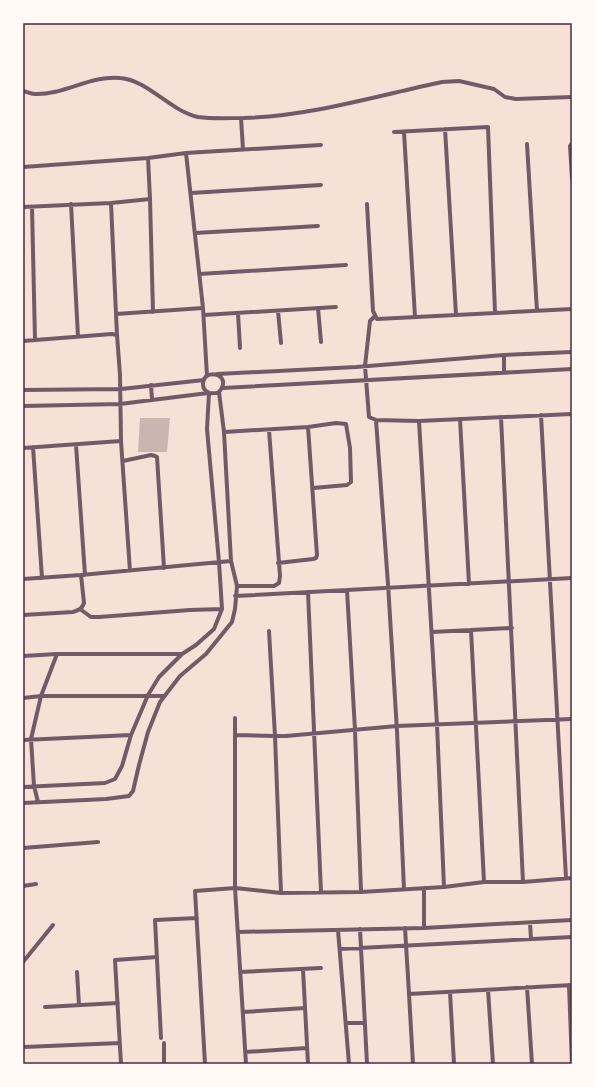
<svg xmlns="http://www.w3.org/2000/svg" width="595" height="1087" font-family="'Fira Sans',sans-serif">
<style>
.building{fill:#ccb4b1}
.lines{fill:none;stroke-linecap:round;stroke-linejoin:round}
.minor{stroke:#755966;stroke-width:4}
.neatline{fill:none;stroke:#4a2c40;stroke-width:1.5}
</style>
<rect width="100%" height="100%" fill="#f7e1d7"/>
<path class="building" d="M 140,418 L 170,418 L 167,452 L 138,452 Z"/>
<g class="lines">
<path class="minor" d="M 23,91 C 27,92 31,94 35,94 C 64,95 91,75 120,78 C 148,80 170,111 198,117 C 213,119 228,118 243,118 C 311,116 376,96 442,82 L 459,81 L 494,89 L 505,97 L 516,99 L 572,97
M 241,118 L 243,149
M 445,129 L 456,315
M 394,132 L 488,127 L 495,313
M 404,132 L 415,317
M 572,143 L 570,146 L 572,179
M 527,144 L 537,311
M 186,153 L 321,145
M 148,158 L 150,199 L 153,312
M 23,167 L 148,158 L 186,153 L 203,308 L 207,376
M 191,193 L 321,185
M 111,203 L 116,314
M 71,204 L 78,337
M 367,204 L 373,311 L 377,319 L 572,309
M 23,207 L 111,203 L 150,199
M 32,207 L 35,340
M 195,233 L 318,226
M 199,274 L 346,265
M 318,308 L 321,342
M 278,311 L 281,343
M 238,313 L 240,348
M 204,315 L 336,307
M 375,316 L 370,321 L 365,366 L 369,417 L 376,420 L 419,421 L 572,414
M 117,335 L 120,375 L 121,441
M 23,341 L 112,334 L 117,335 L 116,314 L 203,308
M 504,355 L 504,372
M 217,374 L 356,367 L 504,355 L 572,352
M 151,385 L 152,400
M 223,388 L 572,369
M 23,390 L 121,389 L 204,380
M 23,406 L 120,404 L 208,393
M 541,415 L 566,878
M 501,417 L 523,882
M 460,419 L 469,584
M 376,420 L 388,584 L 397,731 L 404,889
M 419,421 L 437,725 L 444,887
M 224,432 L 308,427 L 336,423 L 346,424 L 350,448 L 351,482 L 347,485 L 313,488
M 76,445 L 85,575
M 33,447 L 42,578
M 23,448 L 121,441 L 130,571
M 123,461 L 151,455 L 155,456 L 157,457 L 164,568
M 278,563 L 313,559 L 316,558 L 317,555 L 308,427
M 23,579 L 81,575 L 231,561
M 237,586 L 274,586 L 279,583 L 280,576 L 269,430
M 347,590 L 355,730 L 361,892
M 308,592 L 321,892
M 235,596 L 572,578
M 80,609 L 91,617 L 99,617 L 190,610 L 222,609
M 23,615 L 73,612 C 79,610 82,609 84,603 L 81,575
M 471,630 L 484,882
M 269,631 L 275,736 L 286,736 L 397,726 L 572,719
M 432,632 L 512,628
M 23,656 L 57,654 L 182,654
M 23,698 L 41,696 L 164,696
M 235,718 L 235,888 L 246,1064
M 236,735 L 275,736 L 281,893
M 23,740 L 131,735
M 23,787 L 105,783 L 115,779 L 122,766 L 131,735 L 148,695 L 159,677 L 182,654 L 196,645 L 214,629 L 222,609 L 219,562 L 207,429 L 209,393
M 38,802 L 34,786 L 31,739 L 41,696 L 57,654
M 23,803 L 106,799 L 129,796 L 133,791 L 139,765 L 148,732 L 160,702 L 180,676 L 206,654 L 232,622 L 235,609 L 237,586 L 231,561 L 224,432 L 219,392 C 234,374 203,367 203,384 C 203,393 212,395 219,392
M 23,848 L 98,842
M 23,886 L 36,884
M 424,888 L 424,928
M 530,923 L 531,939
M 405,928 L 409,994 L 572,985
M 360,929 L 367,1064
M 338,930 L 349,1064
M 238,932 L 424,928 L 572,920
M 340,949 L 572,937
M 23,962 L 53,925
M 303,969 L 308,1064
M 77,972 L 79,1005
M 240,972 L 321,968
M 569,985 L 572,1064
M 527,987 L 532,1064
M 488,990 L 493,1064
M 450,992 L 454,1064
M 409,994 L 413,1064
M 45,1007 L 118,1003
M 243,1012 L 305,1008
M 346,1023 L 365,1023
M 161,1038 L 155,920 L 197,918
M 164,1043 L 164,1064
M 24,1047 L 120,1043
M 245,1052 L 307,1048
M 121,1064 L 115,960 L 157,957
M 205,1064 L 195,891 L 235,888 L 281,893 L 361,892 L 444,887 L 484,882 L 523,882 L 572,878"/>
</g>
<rect width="595" height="1087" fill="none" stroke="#fffaf5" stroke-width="48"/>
<rect x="24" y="24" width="547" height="1039" class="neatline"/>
</svg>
